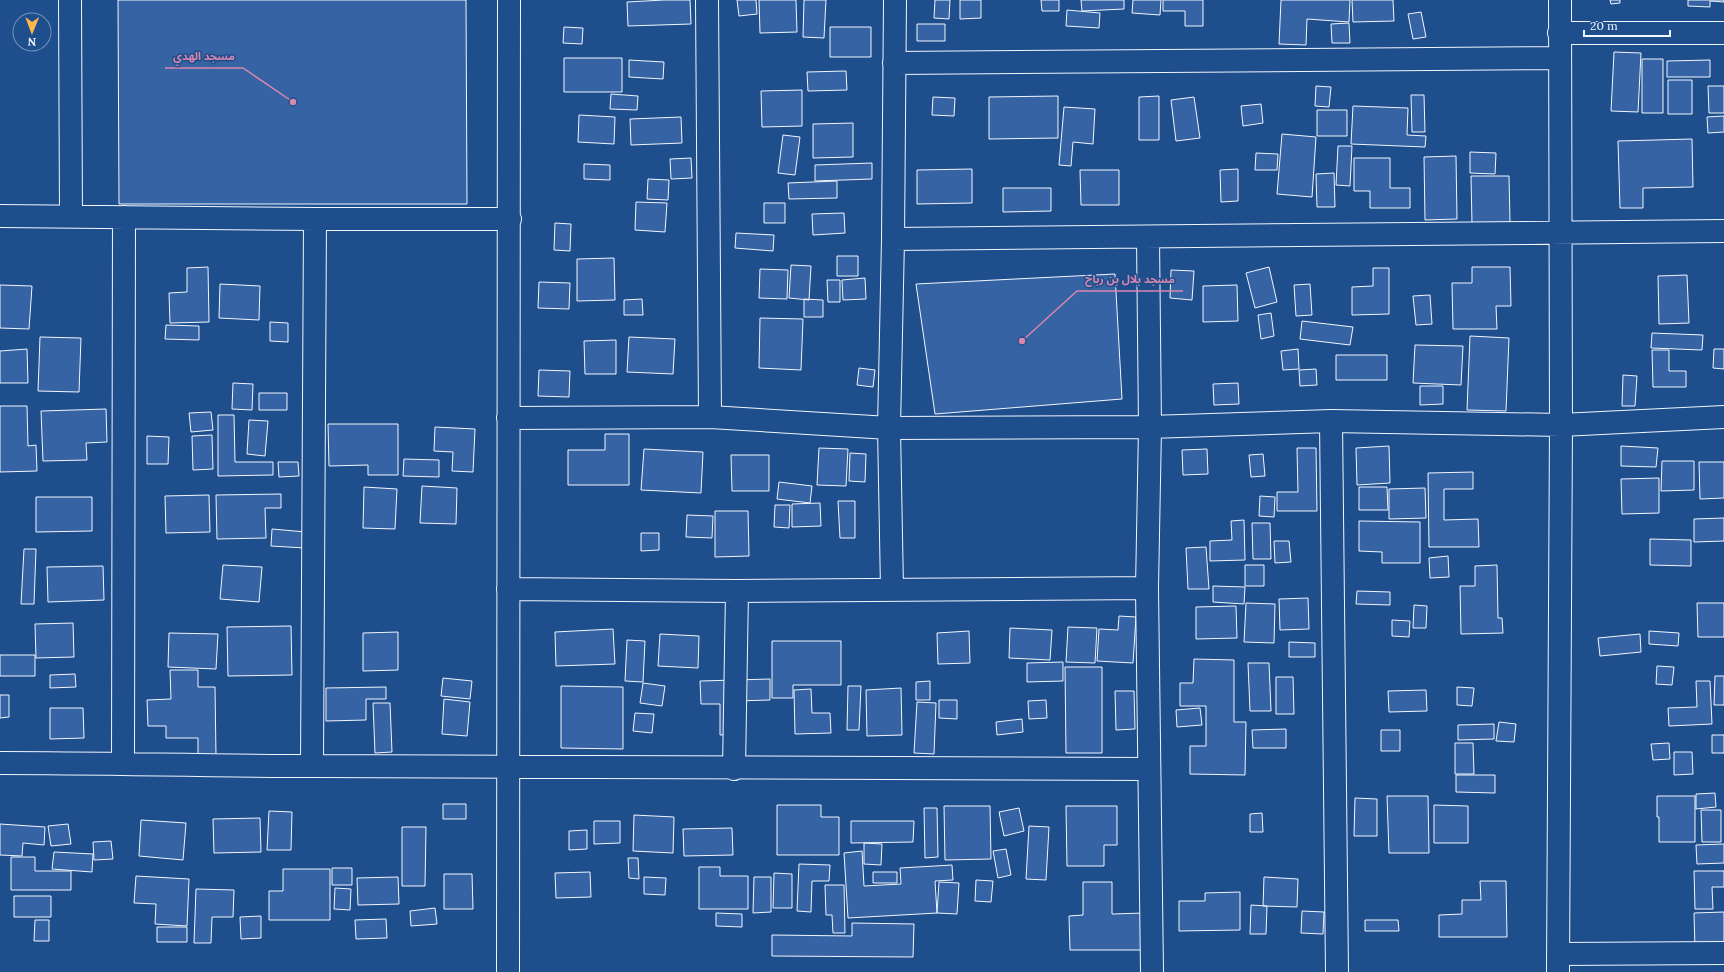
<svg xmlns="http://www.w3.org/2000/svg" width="1724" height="972" font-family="Lora,'Noto Sans Arabic',serif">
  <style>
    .building { fill: #3563a3; stroke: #f2f6ff }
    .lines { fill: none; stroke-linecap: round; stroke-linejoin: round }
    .minor-casing { stroke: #f2f6ff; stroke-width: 24 }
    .minor { stroke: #1f4e8c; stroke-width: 22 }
    .leader { fill: none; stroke: #da87ad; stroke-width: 1.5 }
    .callout-dot { fill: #da87ad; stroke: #1f4e8c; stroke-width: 1.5 }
    .callout-label { font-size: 11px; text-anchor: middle; font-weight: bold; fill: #da87ad; stroke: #1f4e8c; stroke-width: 3; stroke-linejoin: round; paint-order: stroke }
  </style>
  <rect width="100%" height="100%" fill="#1f4e8c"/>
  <path class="building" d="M118 0H466L467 204H119Z
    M664 0H690L691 24 628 26 627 2Z
    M737 0H756L757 14 739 16Z
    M759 0H796L797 32 760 33Z
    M804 0H826L824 38 803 37Z
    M935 0H950L949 19 934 18Z
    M960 0H981V18L960 19Z
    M1041 0H1059V11H1042Z
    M1081 0H1124V9L1082 11Z
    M1133 0H1161L1160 15 1132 13Z
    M1163 0H1203V26H1185V11H1163Z
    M1281 0H1350L1349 22 1307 19 1306 45 1279 44Z
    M1352 0H1393L1394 21 1353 22Z
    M1610 0H1620V3L1611 4Z
    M1688 0H1724V2L1710 1V7L1688 6Z
    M1067 10 1100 13 1099 28 1066 26Z
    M1421 12 1426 37 1413 39 1408 14Z
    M1349 23 1350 43H1332L1331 24Z
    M917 24H945V41H917Z
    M564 27 583 28 582 44 563 43Z
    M830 27H871V57H830Z
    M1614 52 1641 53 1638 112 1611 111Z
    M564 58H622V92H564Z
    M1642 59H1663V113H1642Z
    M629 60 664 62 663 79 629 77Z
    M1710 60V77H1667V61Z
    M846 71 847 90 808 91 807 72Z
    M1668 80H1692V114H1668Z
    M1316 86 1331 87 1329 107 1315 106Z
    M1708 86H1724V113H1709Z
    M802 90V126L762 127 761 91Z
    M611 94 638 96 637 110 610 109Z
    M1411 95H1424L1425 132H1412Z
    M1058 96V138L989 139V97Z
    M1159 96V140H1139V97Z
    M933 97 955 98 954 116 932 115Z
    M1194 97 1200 138 1176 141 1171 100Z
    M1261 104 1263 123 1243 126 1241 106Z
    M1353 106 1408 108 1407 135 1426 136 1425 147 1351 144Z
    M1064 107 1095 109 1093 144 1073 142 1071 166 1059 165Z
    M1317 110H1347V136H1317Z
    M579 115 615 117 614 144 578 142Z
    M1724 116V132L1708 133 1707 117Z
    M681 117 682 143 631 145 630 119Z
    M853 123V157L813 158V124Z
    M1282 134 1316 137 1312 197 1277 194Z
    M783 135 800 137 795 175 778 173Z
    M1692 139 1693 187 1643 188V208H1620L1618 141Z
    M1338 146H1352L1350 186 1336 185Z
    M1470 152 1496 153 1495 174 1470 173Z
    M1256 153 1278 154 1277 170H1255Z
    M1456 156 1457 219 1425 220 1424 157Z
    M691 158 692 178 671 179 670 159Z
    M1354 158H1390V188H1410V208H1370V191H1354Z
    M872 163V179L815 181V165Z
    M584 164 610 165V180L584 179Z
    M972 169V203L917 204V170Z
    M1238 169V201L1221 202 1220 170Z
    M1080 170H1119V205H1081Z
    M1334 173 1335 207H1317L1316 174Z
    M1471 176H1509L1510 223 1472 224Z
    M648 179 669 180 668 200 647 199Z
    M837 181V198L789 199 788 183Z
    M1003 188H1051V211L1003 212Z
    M636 202 667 203 665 232 635 230Z
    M764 203H785V223H764Z
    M844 213 845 233 813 235 812 214Z
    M555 223 571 224 570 251 554 250Z
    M736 233 774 235 773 251 735 248Z
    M837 256H858V276H837Z
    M614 258 615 300 577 301V259Z
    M791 265 811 266 809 300 789 298Z
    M208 267 209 322 170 323 169 293 187 292V268Z
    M1269 267 1277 302 1255 308 1246 273Z
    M1472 267H1510L1511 306H1496L1497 329H1453L1452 283H1472Z
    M1373 268H1389V314L1352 315V287L1373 286Z
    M760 269 788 270 787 299 759 298Z
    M1171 270 1194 271 1192 300 1170 298Z
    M1115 274 1122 399 935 414 916 284Z
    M1687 275 1689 323 1659 324 1658 276Z
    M865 278 866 299 843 300 842 280Z
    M827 280H840V302H828Z
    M539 282 570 283 569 309 538 308Z
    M220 284 260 286 259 320 219 318Z
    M1310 284 1312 315 1296 316 1294 285Z
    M0 285 32 286 29 329 0 328Z
    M1237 285 1238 321 1203 322V286Z
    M1430 295 1432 324 1416 325 1413 296Z
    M642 299 643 315H624V300Z
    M804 299 823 300V317H804Z
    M1271 313 1274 336 1261 339 1258 315Z
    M760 318 803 319 801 370 759 368Z
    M1302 321 1353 327 1350 345 1300 339Z
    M270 322 288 323V342L270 341Z
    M166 325 199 326V340L165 339Z
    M1652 333 1703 335 1702 350 1651 348Z
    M1470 336 1509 338 1506 411 1467 410Z
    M40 337 81 338 79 392 38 391Z
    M629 337 675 339 673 374 627 372Z
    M616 340V374H585L584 341Z
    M1415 345 1463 346 1461 385 1413 383Z
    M27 349 28 383H0V351Z
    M1298 349 1299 369 1283 370 1281 351Z
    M1714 349H1724V369L1713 368Z
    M1652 350H1669V371H1686V387H1653Z
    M1336 355H1387V380H1336Z
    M859 368 875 370 873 387 857 385Z
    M1316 369 1317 385 1300 386 1299 370Z
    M539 370 570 371 569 397 538 396Z
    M1623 375 1637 376 1635 406H1622Z
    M233 383 253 384 252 410 232 409Z
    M1238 383 1239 404 1214 405 1213 384Z
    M1420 386H1443V404L1420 405Z
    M259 393H287V410H259Z
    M0 406H27L28 446 36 445 37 471 0 472Z
    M106 409 107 442 86 443 87 460 43 461 41 411Z
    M211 412 213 430 191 432 189 413Z
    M218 415H234L235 462H273V475L218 476Z
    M249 420 268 421 265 456 247 454Z
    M328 424H398V475H368V465L329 466Z
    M435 427 475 429 473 472 452 471 453 452 434 451Z
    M605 434H629V485H568V450H605Z
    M212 435 213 469 193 470 192 436Z
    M147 436 169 437 168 464H147Z
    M1389 446 1390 483 1357 485 1356 448Z
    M1621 446 1658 448 1656 467 1621 466Z
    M819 448 848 449 846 486 817 485Z
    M1297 448H1316L1317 511H1277V492H1298Z
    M644 449 703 452 701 493 641 490Z
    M1207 449 1208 474 1183 475 1182 450Z
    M850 453 866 454 865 482 849 481Z
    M1263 454 1265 476 1251 477 1249 455Z
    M731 455H769V491H732Z
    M404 459 439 460V477L403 476Z
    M1662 461H1694V490L1661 491Z
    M278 462H298L299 476 279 477Z
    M1699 462H1724V498L1700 499Z
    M1473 472V489H1444V520L1478 519 1479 547H1429L1428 473Z
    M1659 478V513L1622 514 1621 479Z
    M779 482 812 486 810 503 777 499Z
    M422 486 457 488 456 524 420 523Z
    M364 487 397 489 395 529 363 528Z
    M1359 487H1387L1388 510H1359Z
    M1425 488 1426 518 1389 519V489Z
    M281 494V508H265L266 538 217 539 216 495Z
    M209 495 210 532 166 533 165 496Z
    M1260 496 1275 497 1274 517 1259 516Z
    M36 497H92V531L36 532Z
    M838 501H855V538H840Z
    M820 503 821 526 792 527V504Z
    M775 505H790L789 528 774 527Z
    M715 511H748L749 556 715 557Z
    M687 515 713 516 712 538 686 537Z
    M1724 518V541L1694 542V519Z
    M1244 520 1245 560 1210 561V541L1232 540 1231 521Z
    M1359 521 1420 522V563H1382V552L1359 551Z
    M1252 523H1270L1271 559H1253Z
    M272 529 306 532 305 548 271 546Z
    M641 533H659V550L641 551Z
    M1650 539 1691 540V566L1650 565Z
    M1274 541H1289L1291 562 1275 563Z
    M1206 547 1209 589H1188L1186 548Z
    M24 549H36L34 604H21Z
    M1448 556 1449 577 1430 578 1429 558Z
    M223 565 262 567 259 602 220 599Z
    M1245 565H1264V586H1245Z
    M1497 565 1498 618H1502L1503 633 1461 634 1460 586H1475V566Z
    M103 566 104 600 48 602 47 567Z
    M1213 586 1245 587 1244 604 1213 602Z
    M1357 591 1390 592V605L1356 604Z
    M1308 598 1309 629 1280 630 1279 599Z
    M1246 603 1275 604 1274 643 1244 642Z
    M1697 603H1724V637H1698Z
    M1414 605 1427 606 1426 628H1413Z
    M1236 606 1237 638 1196 639V607Z
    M1119 616 1136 617 1133 663 1097 661 1099 629 1118 630Z
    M1392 620 1410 621 1409 637 1392 636Z
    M73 623 74 657 36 658 35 624Z
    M291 626 292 675 228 676 227 627Z
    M1068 627 1097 628 1095 663 1066 662Z
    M1010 628 1052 630 1050 660 1009 658Z
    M613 629 615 664 556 666 555 632Z
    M969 631 970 663 938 664 937 633Z
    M1649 631 1679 633 1678 646 1649 644Z
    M398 632V670L363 671V633Z
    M169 633 218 634 216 669 168 667Z
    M660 634 699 636 698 668 658 666Z
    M1640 634 1641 652 1600 656 1598 638Z
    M627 640 645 641 643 682 625 681Z
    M772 641H841V685H793V698H772Z
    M1289 642 1315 643V657H1289Z
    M0 655H35V676H0Z
    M1194 659 1234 660V722H1246L1245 775 1190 774V746H1206V706H1180V683H1193Z
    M1063 662V681L1027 682V663Z
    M1248 663H1269L1271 711H1250Z
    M1657 666 1674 667 1672 685 1656 684Z
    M1065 667H1102V753H1066Z
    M170 670H198V687H215L216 757 198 758V738H166V726H148L147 700 171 699Z
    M75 674 76 687 50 688V675Z
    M1715 676H1724V705H1714Z
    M1276 677H1293L1294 714H1276Z
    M443 678 472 681 470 699 441 696Z
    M770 679V700L735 701V734L720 735V704H701L700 681Z
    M930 681V700H916V682Z
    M1696 681H1710L1712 724 1669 726 1668 708 1697 707Z
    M643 683 665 686 662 706 640 703Z
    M561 686 623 687V749L561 748Z
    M848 686H861L859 730H847Z
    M386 687V699H366V720L326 721V688Z
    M1457 687 1474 688 1472 706 1457 705Z
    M901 688 902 735 867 736 866 690Z
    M811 689 812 713H830L831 733 795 734 794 690Z
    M1426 690 1427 711 1389 712 1388 691Z
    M1115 691H1134L1135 729 1116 730Z
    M0 695H9V717L0 718Z
    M444 699 470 702 467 736 442 734Z
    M939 700H957V719L939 718Z
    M1046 700 1047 718 1029 719 1028 701Z
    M917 702 936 703 934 754 914 753Z
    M373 703H390L392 752 375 753Z
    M50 708H83L84 738 50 739Z
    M1200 708 1202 725 1177 727 1176 710Z
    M635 713 654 714 652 733 633 731Z
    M1022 719 1023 732 997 735 996 722Z
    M1499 722 1516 724 1514 742 1496 741Z
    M1494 724V739L1458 740V725Z
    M1286 729V748H1253L1252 730Z
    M1381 730H1400V751H1381Z
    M1712 735H1724V753H1712Z
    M1455 743H1473L1474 774H1455Z
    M1669 743 1670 759 1653 760 1651 744Z
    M1674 752H1692L1693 774 1674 775Z
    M1456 775H1495V793L1456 792Z
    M1715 793 1716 807 1696 809V794Z
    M1387 796H1428L1429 853H1389Z
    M1657 796H1695V842H1659V817H1657Z
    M1355 798 1377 799V836H1354Z
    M443 804H466V819H443Z
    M777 805H821V817H839V855H777Z
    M1434 805 1468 806V843H1434Z
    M944 806H990L991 859 945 860Z
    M1066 806H1117V845H1104V866H1067Z
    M924 808H937L938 857 925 858Z
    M1019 808 1024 831 1004 836 999 812Z
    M1701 810H1721V842H1702Z
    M269 811 292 812 291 850H267Z
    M1262 813 1263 832H1250V814Z
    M634 815 674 817 673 853 633 851Z
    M260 818 261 852 214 853 213 819Z
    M141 820 186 823 183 860 139 856Z
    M594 821H620V843L594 844Z
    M851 821H914L913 842 851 843Z
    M0 824 45 827 44 845 23 843 22 856 0 855Z
    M68 824 71 844 51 846 48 826Z
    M1029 826 1049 827 1046 880 1026 879Z
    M402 827H426L425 886H402Z
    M732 828 733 855 684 856 683 829Z
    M587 830V849L569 850V831Z
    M111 841 113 859 94 860 93 842Z
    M864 843 882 844 881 865 864 864Z
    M1724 844V863L1697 864 1696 845Z
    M1006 849 1011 875 998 878 993 851Z
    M862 851 864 886 901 884 900 868 952 865 953 880 935 881 937 913 848 918 844 853Z
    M54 852 93 854 92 872 52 869Z
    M11 857H35V871H71V890H11Z
    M628 858H638L639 879 629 878Z
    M799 864 830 865 829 881H812L811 912 797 911Z
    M699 867H720V876H748V909H699Z
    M332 868H352V885H332Z
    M283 869H330V920H269V891H283Z
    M1694 871H1724V887H1712L1713 909H1695Z
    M590 872 591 897 556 898 555 873Z
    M873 872H897V883H873Z
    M774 873 792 874V908H773Z
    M444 874H472L473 909H444Z
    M136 876 189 879 187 926 155 924 156 904 134 903Z
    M398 877 399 904 358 905 357 878Z
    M644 877 666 878 665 895 644 894Z
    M754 877H771V912L753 913Z
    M1264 877 1298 879 1297 907 1263 906Z
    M976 880 993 881 991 902 975 901Z
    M1480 881H1506L1507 937H1439V915L1462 914V900H1481Z
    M939 882 959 883 957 914 937 913Z
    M1083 882H1112V914L1144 913V950H1070L1069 916 1083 915Z
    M825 885H844L845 933H833L832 915H826Z
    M335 888 351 889 350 910 334 909Z
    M196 889 234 890 233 917H212L211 943H194Z
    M1240 892V930L1179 931V901H1205V893Z
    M14 896H51V917H14Z
    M1251 905 1267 906 1266 934H1250Z
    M435 908 437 924 411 926 410 911Z
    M1302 911 1324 912 1323 934 1301 933Z
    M1724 912V949L1695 950 1694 913Z
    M716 913 742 914V927L716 926Z
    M261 916V938L241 939 240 917Z
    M386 919 387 938 356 939 355 920Z
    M35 920H49V941H34Z
    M1365 920H1398L1399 931H1365Z
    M852 923 914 924 913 957 772 956V935L852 936Z
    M157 927H187V942H157Z"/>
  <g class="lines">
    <g class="minor-casing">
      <path id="minor" d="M70 0 71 216
        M707 0 710 417
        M1559 33H1724
        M894 63 1559 58
        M0 216 315 219H510
        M1148 238 1150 427 1147 588 1152 972
        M893 239 1724 231
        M508 418 710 417 889 428 1150 427 1331 421 1561 425 1724 417
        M1331 421 1337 972
        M508 589 737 591 1147 588
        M892 589 889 428 893 239 895 0
        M123 762 124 217
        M0 763C106 763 212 766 317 766 595 768 872 769 1149 769
        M312 766 315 219
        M734 769 737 591
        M1558 954 1724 953
        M508 972 509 0
        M1558 972 1561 425 1560 0"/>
    </g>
    <use href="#minor" class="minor"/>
  </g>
  <path class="leader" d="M293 102L243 68H165M1022 341L1077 291H1183"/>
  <g class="callout-dot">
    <circle cx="293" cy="102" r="4"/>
    <circle cx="1022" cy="341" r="4"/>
  </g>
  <g class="callout-label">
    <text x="204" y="60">مسجد الهدي</text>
    <text x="1130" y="283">مسجد بلال بن رباح</text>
  </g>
  <g transform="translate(32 32) rotate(181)"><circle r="19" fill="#1f4e8c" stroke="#7391ba"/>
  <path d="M0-3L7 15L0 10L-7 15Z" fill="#ffb74d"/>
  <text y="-6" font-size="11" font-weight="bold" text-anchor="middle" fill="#f2f6ff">N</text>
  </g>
  <path d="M1584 30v6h86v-6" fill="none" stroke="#f2f6ff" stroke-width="2"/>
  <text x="1590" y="30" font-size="12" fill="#f2f6ff" stroke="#1f4e8c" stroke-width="3" paint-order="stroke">20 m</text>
</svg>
